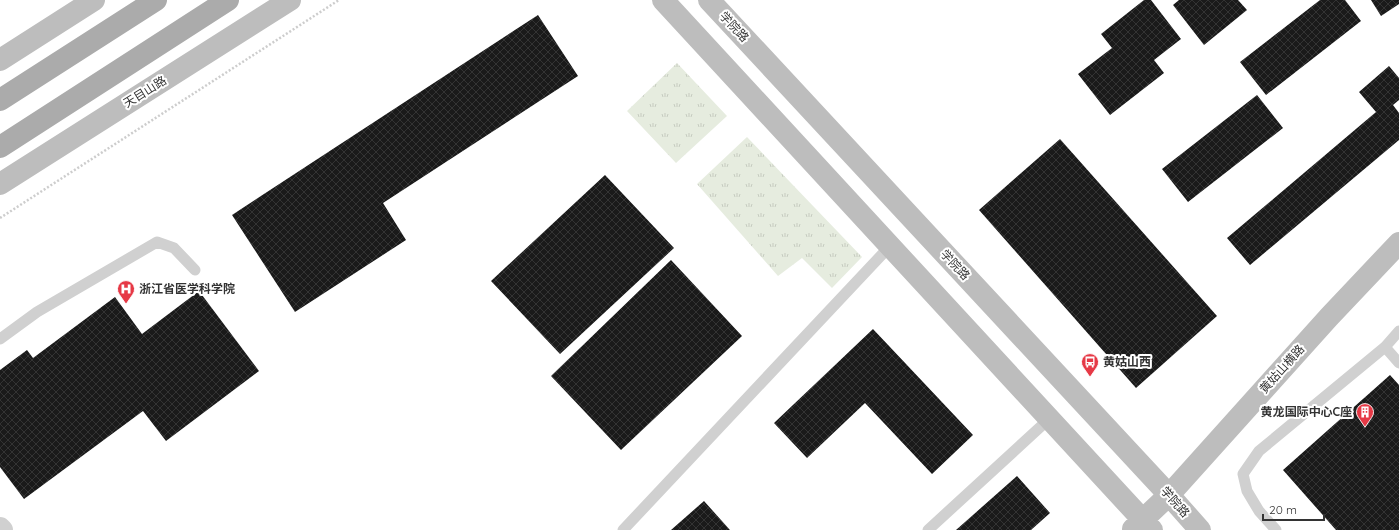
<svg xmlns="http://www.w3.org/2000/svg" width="1399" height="530" font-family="Quicksand,'Noto Sans SC',sans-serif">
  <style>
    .grass { fill: url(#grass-tufts) }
    .building { fill: url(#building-cross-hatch) }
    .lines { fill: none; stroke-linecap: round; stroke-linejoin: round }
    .path { stroke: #cdcdcd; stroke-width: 2.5; stroke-dasharray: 2 2; stroke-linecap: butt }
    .lane { stroke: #d0d0d0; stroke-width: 11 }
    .street { stroke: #d0d0d0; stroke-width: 22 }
    .secondary { stroke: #bdbdbd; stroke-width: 22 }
    .primary { stroke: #ababab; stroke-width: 22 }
    .labels { text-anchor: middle; stroke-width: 4; stroke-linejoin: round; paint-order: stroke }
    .street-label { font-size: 12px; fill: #333; stroke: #fff }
    .poi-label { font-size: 12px; font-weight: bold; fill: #333; stroke: #fff; text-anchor: start }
  </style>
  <defs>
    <pattern id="grass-tufts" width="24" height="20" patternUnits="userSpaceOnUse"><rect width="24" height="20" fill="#e6ecdf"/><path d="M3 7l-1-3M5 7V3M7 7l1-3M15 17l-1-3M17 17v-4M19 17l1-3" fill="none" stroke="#c6cbc0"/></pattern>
    <pattern id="building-cross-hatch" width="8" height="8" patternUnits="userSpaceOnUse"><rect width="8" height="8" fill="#1a1a1a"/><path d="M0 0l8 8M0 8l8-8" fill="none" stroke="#333"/></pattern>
  </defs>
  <rect width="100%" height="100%" fill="#fff"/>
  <path class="grass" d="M677 63 727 116 676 163 627 111Z
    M747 137 862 257 832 288 802 258 778 276 697 184Z"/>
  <path class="building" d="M1144 0H1151L1181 39 1154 60 1164 73 1110 115 1078 74 1112 48 1101 34Z
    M1179 0H1238L1247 10 1204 45 1173 5Z
    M1320 0H1345L1361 21 1266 95 1240 62Z
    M1371 0H1399V4L1381 16Z
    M538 15 578 76 383 203 406 240 295 312 232 215Z
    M1389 66 1399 78V100L1393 105 1399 113V140L1250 265 1227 238 1376 112 1359 92Z
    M1257 95 1283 128 1188 202 1162 169Z
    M1060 139 1217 316 1136 388 979 210Z
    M605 175 674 248 560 354 491 281Z
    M671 260 742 336 621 450 551 376Z
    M199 291 259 371 166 441 143 411 24 499 0 467V370L27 350 33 358 115 297 142 334Z
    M873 329 973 435 932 474 865 403 807 458 774 423Z
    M1390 375 1399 385V530H1336L1283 470Z
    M1017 476 1050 513 1031 530H956Z
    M704 501 730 530H671Z"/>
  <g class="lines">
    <path class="path" d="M0 218 339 0"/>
    <path class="lane" d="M0 339 37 312 157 242 174 248 195 270
      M1385 347 1399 363
      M623 530 890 246
      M928 530 1049 419
      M1276 530 1259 511 1247 491 1243 474 1259 451 1385 347 1399 331"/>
    <path class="street" d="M0 528 2 530"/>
    <path class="secondary" d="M663 0 1152 530
      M709 0 1169 495 1200 530
      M0 60 94 0
      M0 184 290 0
      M1133 529 1169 495 1329 317 1399 243"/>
    <path class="primary" d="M0 100 156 0
      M0 147 228 0"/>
  </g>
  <defs>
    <g id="hospital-pin" transform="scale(0.9)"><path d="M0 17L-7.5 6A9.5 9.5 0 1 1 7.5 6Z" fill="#e63946" stroke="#fff"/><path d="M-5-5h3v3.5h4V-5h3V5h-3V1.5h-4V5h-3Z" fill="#fff"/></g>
    <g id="bus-pin" transform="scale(0.9)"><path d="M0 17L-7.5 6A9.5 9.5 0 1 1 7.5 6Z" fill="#e63946" stroke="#fff"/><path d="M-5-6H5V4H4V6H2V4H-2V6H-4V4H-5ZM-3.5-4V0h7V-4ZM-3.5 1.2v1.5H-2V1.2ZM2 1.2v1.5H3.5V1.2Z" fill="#fff"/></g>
    <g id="building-pin" transform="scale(0.9)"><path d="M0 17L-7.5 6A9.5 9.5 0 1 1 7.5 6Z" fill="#e63946" stroke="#fff"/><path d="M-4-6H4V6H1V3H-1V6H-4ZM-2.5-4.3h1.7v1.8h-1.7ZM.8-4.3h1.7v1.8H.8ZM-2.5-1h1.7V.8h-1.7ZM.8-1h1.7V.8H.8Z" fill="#fff"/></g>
  </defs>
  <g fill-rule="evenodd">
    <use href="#hospital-pin" x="126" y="289"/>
    <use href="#bus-pin" x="1090" y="362"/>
    <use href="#building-pin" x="1365" y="412"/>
  </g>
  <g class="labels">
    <g class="street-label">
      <text transform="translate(734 27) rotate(47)" y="4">学院路</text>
      <text transform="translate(145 92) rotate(-32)" y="4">天目山路</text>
      <text transform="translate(955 265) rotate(47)" y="4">学院路</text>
      <text transform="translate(1282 369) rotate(-48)" y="4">黄姑山横路</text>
      <text transform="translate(1175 502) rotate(48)" y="4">学院路</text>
    </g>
    <g class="poi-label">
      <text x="139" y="293">浙江省医学科学院</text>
      <text x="1103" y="366">黄姑山西</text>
      <text x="1352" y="416" text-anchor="end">黄龙国际中心C座</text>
    </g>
  </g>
  <path d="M1263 514v6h61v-6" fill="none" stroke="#333333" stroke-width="2"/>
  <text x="1269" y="514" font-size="12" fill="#333333" stroke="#ffffff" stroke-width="3" paint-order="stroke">20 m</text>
</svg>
